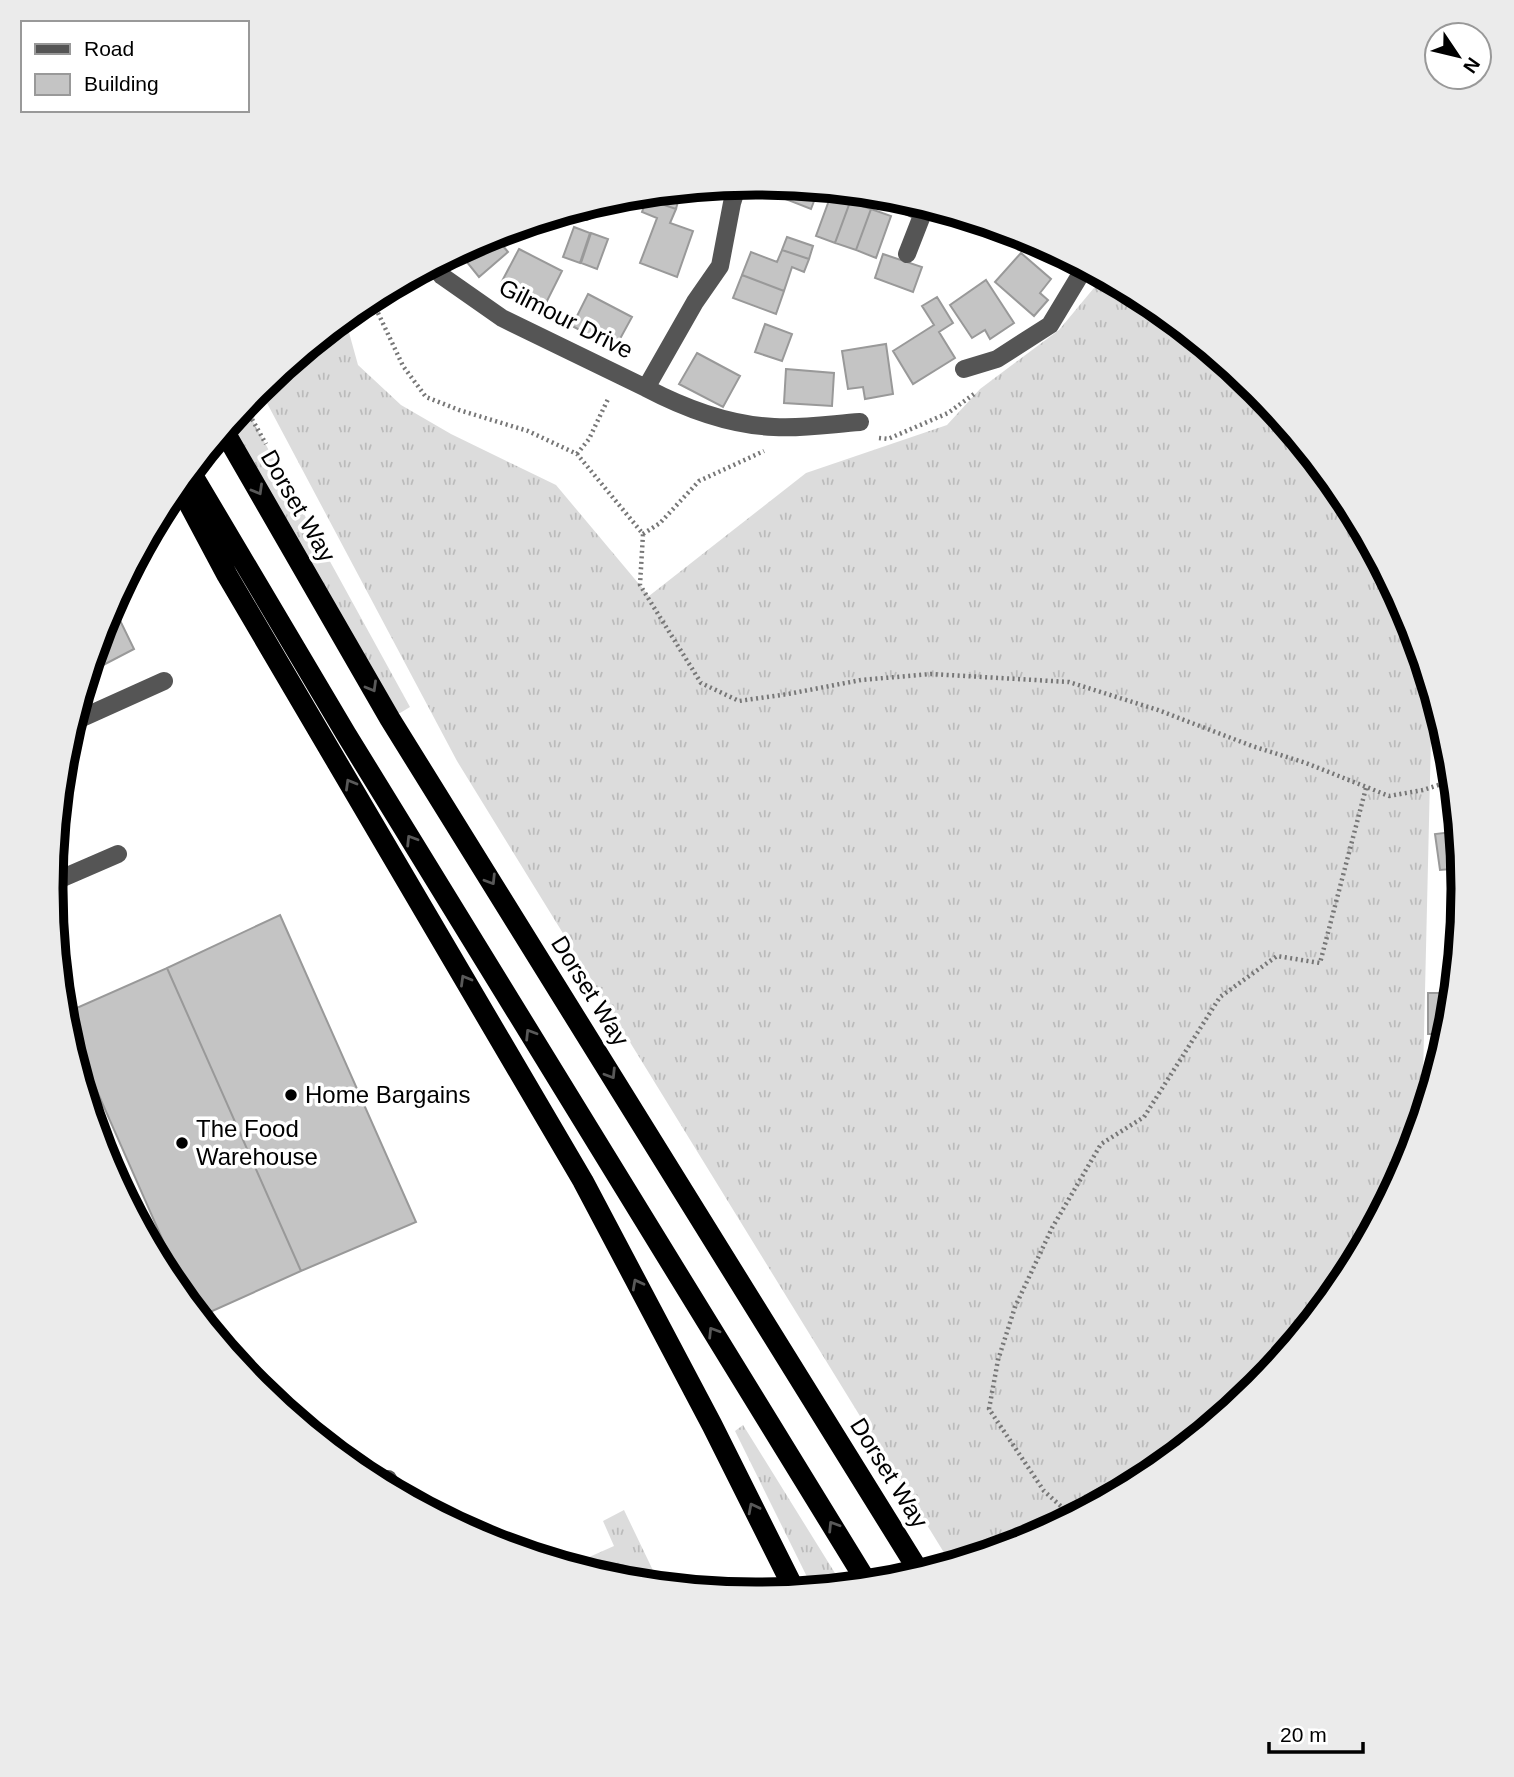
<svg xmlns="http://www.w3.org/2000/svg" width="1514" height="1777" font-family="Arial,sans-serif">
  <style>
    .grass { fill: url(#grass-tufts) }
    .building { fill: #c4c4c4; stroke: #999; stroke-width: 2 }
    .lines { fill: none; stroke-linecap: round; stroke-linejoin: round }
    .path { stroke: #777; stroke-width: 4.5; stroke-dasharray: 2 3.5; stroke-linecap: butt }
    .minor { stroke: #555; stroke-width: 18 }
    .highway { stroke: #000; stroke-width: 21 }
    .oneway { stroke: #595959 }
    .poi-dot { fill: #000; stroke: #fff; stroke-width: 2.5 }
    .labels { text-anchor: middle; stroke-width: 7; stroke-linejoin: round; paint-order: stroke }
    .street-label { font-size: 24px; fill: #000; stroke: #fff }
    .poi-label { font-size: 24px; fill: #000; stroke: #fff; text-anchor: start }
    .rim { fill: none; stroke: #000; stroke-width: 9 }
  </style>
  <defs>
    <pattern id="grass-tufts" width="24" height="20" patternUnits="userSpaceOnUse" patternTransform="scale(1.75)"><rect width="24" height="20" fill="#dcdcdc"/><path d="M3 7l-1-3M5 7V3M7 7l1-3M15 17l-1-3M17 17v-4M19 17l1-3" fill="none" stroke="#bbb"/></pattern>
  </defs>
  <rect width="100%" height="100%" fill="#fff"/>
  <path class="grass" d="M1103 277 1150 302 1257 389 1344 496 1410 619 1432 694 1422 1119 1409 1159 1344 1281 1256 1388 1149 1476 1027 1541 951 1564 457 761 259 388 345 318 358 365 401 405 451 434 556 485 649 596 806 473 947 425 980 389 1059 330Z
    M244 405 410 707 390 719 224 431Z
    M743 1425 843 1586 813 1589 735 1431Z
    M624 1510 660 1585 618 1570H599L591 1573 569 1566 614 1546 603 1521Z"/>
  <path class="building" d="M768 183 793 186 788 200 765 192Z
    M793 186 819 188 811 209 788 200Z
    M671 191 680 194 676 209 647 199 649 193Z
    M831 195 850 202 835 243 816 236Z
    M647 199 676 209 670 223 693 231 677 277 640 263 657 218 642 212Z
    M850 202 871 209 856 250 835 243Z
    M871 209 891 216 876 258 856 250Z
    M976 220 1002 228 1000 232 975 223Z
    M574 227 590 233 580 263 563 257Z
    M591 233 608 239 597 269 581 263Z
    M493 234 508 252 479 277 458 251Z
    M787 237 813 246 809 259 782 250Z
    M1036 241 1069 258 1064 265 1033 245Z
    M519 249 562 271 545 305 501 283Z
    M782 250 809 259 804 272 792 267 784 291 742 275 751 252 777 262Z
    M1021 253 1051 279 1040 293 1048 300 1034 316 995 282Z
    M883 254 922 267 913 292 875 278Z
    M742 275 784 291 776 314 733 298Z
    M986 280 1014 323 990 339 985 330 972 338 950 305Z
    M588 294 632 317 615 348 572 326Z
    M937 297 953 323 939 332 955 358 913 384 893 351 934 325 922 306Z
    M765 324 792 334 782 361 755 352Z
    M886 344 893 394 865 399 863 387 848 389 842 351Z
    M697 353 740 376 723 407 679 384Z
    M786 369 834 373 832 406 784 403Z
    M112 604 134 649 88 673 105 618Z
    M1452 832V836L1458 835 1463 884 1453 885 1451 869 1440 870 1435 834Z
    M280 915 416 1222 301 1271 167 968Z
    M167 968 301 1271 199 1317 194 1311 63 1014Z
    M1428 993H1453L1447 1034H1428Z"/>
  <g class="lines">
    <path class="path" d="M371 298 403 366 426 397 459 410 528 431 577 454 643 534 640 585 701 683 739 701 788 694 861 680 931 674 1069 682 1158 710 1252 746 1306 763 1389 796 1423 790 1451 781 1452 777
      M244 405 266 444
      M879 438 888 439 948 413 974 394
      M577 454 589 439 609 397
      M643 534 660 523 699 481 764 451
      M1073 1517 1044 1491 989 1409 998 1360 1015 1307 1052 1228 1101 1144 1144 1117 1220 997 1277 956 1320 963 1366 788"/>
    <path class="minor" d="M738 184 732 203 720 266 695 302 646 388C686 409 728 425 774 427 802 429 832 424 860 422
      M878 194 923 213 907 254
      M577 209 585 212 612 198
      M433 265 442 276 502 318 646 388
      M964 369 997 359 1050 325 1085 267
      M73 722 164 681
      M51 883 118 854
      M379 1483 388 1479"/>
    <path class="highway" d="M224 431 390 719 920 1573
      M190 471 346 734 868 1584
      M179 485 227 575 583 1181 712 1425 795 1591"/>
  </g>
  <defs><path id="oneway-chevron" d="M-2-3.5L2.5 0L-2 3.5" fill="none" stroke-width="1.6" stroke-linecap="round" stroke-linejoin="round" transform="scale(1.75)"/></defs>
  <g class="oneway">
    <use href="#oneway-chevron" transform="translate(258 490) rotate(60)"/>
    <use href="#oneway-chevron" transform="translate(372 687) rotate(60)"/>
    <use href="#oneway-chevron" transform="translate(350 784) rotate(-120)"/>
    <use href="#oneway-chevron" transform="translate(411 840) rotate(-122)"/>
    <use href="#oneway-chevron" transform="translate(491 880) rotate(58)"/>
    <use href="#oneway-chevron" transform="translate(465 980) rotate(-120)"/>
    <use href="#oneway-chevron" transform="translate(530 1034) rotate(-122)"/>
    <use href="#oneway-chevron" transform="translate(611 1074) rotate(58)"/>
    <use href="#oneway-chevron" transform="translate(637 1284) rotate(-118)"/>
    <use href="#oneway-chevron" transform="translate(713 1332) rotate(-122)"/>
    <use href="#oneway-chevron" transform="translate(753 1508) rotate(-117)"/>
    <use href="#oneway-chevron" transform="translate(833 1526) rotate(-122)"/>
  </g>
  <g class="poi-dot">
    <circle cx="291" cy="1095" r="7"/>
    <circle cx="182" cy="1143" r="7"/>
  </g>
  <g class="labels">
    <g class="street-label">
      <text transform="translate(566 319) rotate(27)" y="8">Gilmour Drive</text>
      <text transform="translate(298 506) rotate(60)" y="8">Dorset Way</text>
      <text transform="translate(590 991) rotate(58)" y="8">Dorset Way</text>
      <text transform="translate(889 1473) rotate(58)" y="8">Dorset Way</text>
    </g>
    <g class="poi-label">
      <text x="305" y="1103">Home Bargains</text>
      <text x="196" y="1137">The Food<tspan x="196" dy="28">Warehouse</tspan></text>
    </g>
  </g>
  <path d="M0 0H1514V1777H0ZM756 195H758A693 693 0 0 1 1451 888V889A693 693 0 0 1 758 1582H756A693 693 0 0 1 63 889V888A693 693 0 0 1 756 195Z" fill="#ebebeb" fill-rule="evenodd"/>
  <path class="rim" d="M756 195H758A693 693 0 0 1 1451 888V889A693 693 0 0 1 758 1582H756A693 693 0 0 1 63 889V888A693 693 0 0 1 756 195Z"/>
  <rect x="21" y="21" width="228" height="91" fill="#ffffff" stroke="#999999" stroke-width="2"/>
  <rect x="35" y="44" width="35" height="10" fill="#555555" stroke="#999999" stroke-width="2"/>
  <text x="84" y="56" font-size="21" fill="#000000">Road</text>
  <rect x="35" y="74" width="35" height="21" fill="#c4c4c4" stroke="#999999" stroke-width="2"/>
  <text x="84" y="91" font-size="21" fill="#000000">Building</text>
  <g transform="translate(1458 56) rotate(125)"><circle r="33" fill="#ffffff" stroke="#999999" stroke-width="2"/>
  <path d="M0-5L12 26L0 18L-12 26Z" fill="#000000"/>
  <text y="-10" font-size="19" font-weight="bold" text-anchor="middle" fill="#000000">N</text>
  </g>
  <path d="M1269 1742v10h94v-10" fill="none" stroke="#000000" stroke-width="3.5"/>
  <text x="1280" y="1742" font-size="21" fill="#000000" stroke="#ffffff" stroke-width="5" paint-order="stroke">20 m</text>
</svg>
